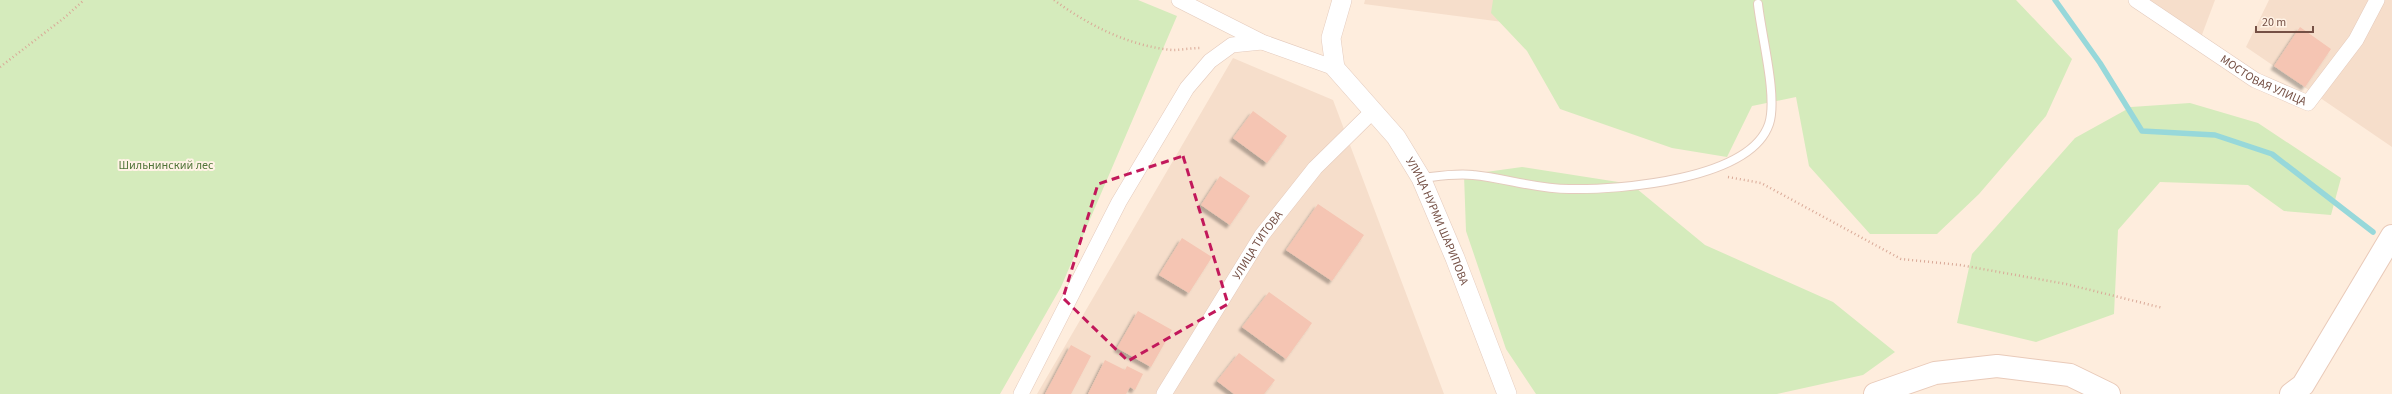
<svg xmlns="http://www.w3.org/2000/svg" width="2392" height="394" font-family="'Source Sans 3',sans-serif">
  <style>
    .residential { fill: #f6decb }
    .green { fill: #d5ebbc }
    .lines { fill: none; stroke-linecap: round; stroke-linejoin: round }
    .stream { stroke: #97d8da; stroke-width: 5.5 }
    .building { fill: #f5c5b3; filter: url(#shadow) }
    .service-casing { stroke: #e4cabc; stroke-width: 10 }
    .minor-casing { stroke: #e4cabc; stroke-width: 16 }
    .tertiary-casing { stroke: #e4cabc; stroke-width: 20 }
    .secondary-casing { stroke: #e9cab9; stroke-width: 24 }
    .path { stroke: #d9a997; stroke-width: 2.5; stroke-dasharray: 1 3; stroke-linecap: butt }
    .service { stroke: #fff; stroke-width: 8 }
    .minor { stroke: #fff; stroke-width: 15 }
    .tertiary { stroke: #fff; stroke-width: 19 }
    .secondary { stroke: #fff; stroke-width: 22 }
    .marked { fill: none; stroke: #c2185b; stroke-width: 3; stroke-dasharray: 8 5; stroke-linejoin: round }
    .labels { text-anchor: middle; stroke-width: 4; stroke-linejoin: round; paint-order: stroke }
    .street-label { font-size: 12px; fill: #755045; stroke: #fff2e5 }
    .park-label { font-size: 12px; fill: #52753a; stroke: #fff2e5 }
  </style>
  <defs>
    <filter id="shadow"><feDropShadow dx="-3.5" dy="3.5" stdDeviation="1" flood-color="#0004"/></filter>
  </defs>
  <rect width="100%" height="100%" fill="#feeddd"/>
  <path class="residential" d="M1365 0H1572L1549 28 1364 4Z
    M2141 0H2215L2200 40Z
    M2269 0H2392V147L2246 47Z
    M1233 58 1333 100 1444 394H1037Z"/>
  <path class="green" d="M0 0H1138L1177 16 1061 287 1000 394H0Z
    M1493 0H2016L2072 59 2046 116 1979 194 1937 234H1870L1809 166 1796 97 1752 106 1727 157 1672 148 1560 109 1527 51 1491 13Z
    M2190 103 2258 123 2341 178 2331 215 2284 211 2248 185 2160 182 2118 230 2114 314 2036 342 1957 323 1972 254 2075 138 2131 107Z
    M1522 167 1631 184 1705 245 1833 302 1895 352 1863 375 1777 394H1536L1506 349 1466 231 1464 175Z"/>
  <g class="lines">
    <path class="stream" d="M2055 0 2100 63 2142 131 2215 135 2272 154 2373 232"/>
  </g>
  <path class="building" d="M2300 27 2331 49 2305 87 2274 66Z
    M1253 111 1287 136 1267 163 1233 138Z
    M1220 176 1250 196 1230 225 1201 205Z
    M1318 204 1364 235 1332 281 1286 250Z
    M1182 238 1212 257 1189 293 1159 275Z
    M1269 292 1312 323 1286 359 1242 327Z
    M1138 311 1172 330 1151 367 1117 348Z
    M1071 345 1091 356 1071 394H1045Z
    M1239 353 1275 380 1264 394H1234L1217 381Z
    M1105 360 1125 370 1127 366 1143 374 1135 390 1130 387 1126 394H1088Z"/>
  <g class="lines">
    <g class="service-casing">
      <path id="service" d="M1422 178C1439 176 1456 173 1473 175 1505 178 1536 189 1569 189 1620 190 1750 180 1769 124 1778 97 1761 34 1758 4"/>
    </g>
    <g class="minor-casing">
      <g id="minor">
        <path d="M1179 0 1262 42 1335 68"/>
        <path id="s1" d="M2136 0 2255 80 2308 103 2356 40 2377 0"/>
        <path d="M1021 394 1119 202 1187 88 1210 61 1232 45 1262 42"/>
        <path id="s2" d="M1164 394 1262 235 1315 168 1372 112"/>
      </g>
    </g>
    <g class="tertiary-casing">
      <g id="tertiary">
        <path id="s3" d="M1342 0 1331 38 1335 68 1396 137 1421 178 1455 258 1507 394"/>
      </g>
    </g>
    <g class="secondary-casing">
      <path id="secondary" d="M1875 394 1935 373 1997 366 2070 375 2109 394
        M2291 394 2303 385 2392 236"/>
    </g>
    <path class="path" d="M1054 0C1088 25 1129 46 1172 50 1181 50 1191 48 1200 48
      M0 67 64 18 84 0
      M1728 177 1761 183 1901 259 1960 265 2066 284 2163 308"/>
    <use href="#service" class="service"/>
    <use href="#minor" class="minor"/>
    <use href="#tertiary" class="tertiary"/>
    <use href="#secondary" class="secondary"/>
  </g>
  <path class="marked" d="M1183 156 1228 304 1128 361 1063 298 1098 184Z"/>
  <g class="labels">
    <g class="street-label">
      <text dy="4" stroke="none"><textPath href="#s1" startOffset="151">МОСТОВАЯ УЛИЦА</textPath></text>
      <text dy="4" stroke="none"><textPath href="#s3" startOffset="256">УЛИЦА НУРМИ ШАРИПОВА</textPath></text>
      <text dy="4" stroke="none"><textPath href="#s2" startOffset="176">УЛИЦА ТИТОВА</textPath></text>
    </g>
    <g class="park-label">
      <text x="166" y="169">Шильнинский лес</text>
    </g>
  </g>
  <path d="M2256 26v6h57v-6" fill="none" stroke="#755045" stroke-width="2"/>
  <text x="2262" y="26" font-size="12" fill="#755045" stroke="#fff2e5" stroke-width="3" paint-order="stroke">20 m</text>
</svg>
